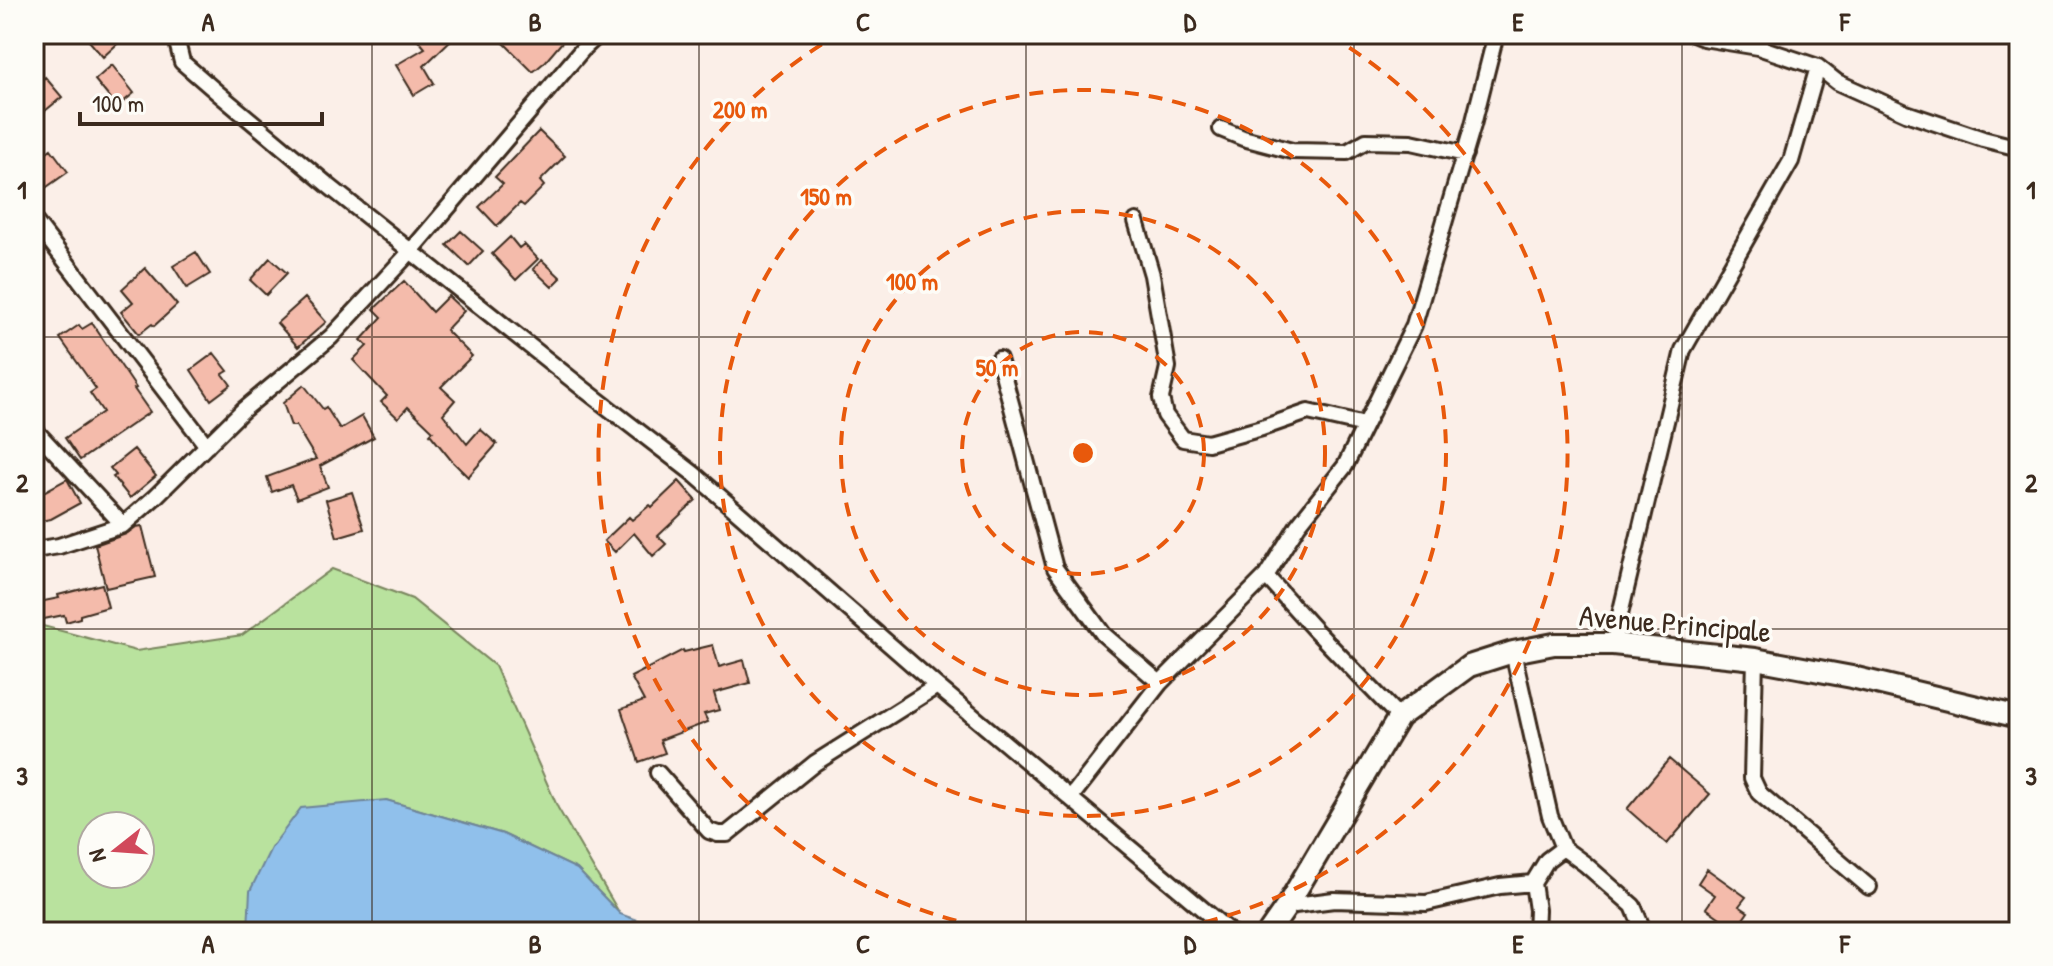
<svg xmlns="http://www.w3.org/2000/svg" width="2053" height="966" font-family="'Patrick Hand',sans-serif">
  <style>
    .green { fill: #b9e29e; stroke: #7a865e; stroke-width: 2; fill-rule: evenodd }
    .water { fill: #90c0eb; stroke: #6e8499; stroke-width: 2 }
    .building { fill: #f4bbab; stroke: #3b2a1e; stroke-width: 2 }
    .lines { fill: none; stroke-linecap: round; stroke-linejoin: round }
    .street-casing { stroke: #3b2a1e; stroke-width: 20 }
    .secondary-casing { stroke: #3b2a1e; stroke-width: 26 }
    .street { stroke: #fdfcf7; stroke-width: 14 }
    .secondary { stroke: #fdfcf7; stroke-width: 20 }
    .grid { fill: none; stroke: #3b2a1e; stroke-width: 2; stroke-opacity: 0.55 }
    .ring { fill: none; stroke: #e8590c; stroke-width: 4; stroke-dasharray: 14 10 }
    .labels { text-anchor: middle; stroke-width: 7; stroke-linejoin: round; paint-order: stroke }
    .street-label { font-size: 30px; fill: #3b2a1e; stroke: #fdfcf7 }
    .centre { fill: #e8590c; stroke: #fdfcf7; stroke-width: 4 }
    .ring-label { font-size: 24px; text-anchor: middle; font-weight: bold; fill: #e8590c; stroke: #fdfcf7; stroke-width: 7; stroke-linejoin: round; paint-order: stroke }
    .neatline { fill: none; stroke: #3b2a1e; stroke-width: 3 }
    .grid-label { font-size: 26px; text-anchor: middle; font-weight: bold; fill: #3b2a1e }
  </style>
  <rect width="100%" height="100%" fill="#fbefe8"/>
  <filter id="ink" filterUnits="userSpaceOnUse"><feTurbulence type="fractalNoise" baseFrequency=".0125" numOctaves="2"/><feDisplacementMap in="SourceGraphic" scale="16" xChannelSelector="R" yChannelSelector="G"/><feConvolveMatrix kernelMatrix="1 2 1 2 8 2 1 2 1" color-interpolation-filters="sRGB"/></filter>
  <g filter="url(#ink)">
    <path class="green" d="M332 569 412 599 495 666 558 808 620 914 577 869 503 834 386 800 248 928 250 932H34V625L43 626 136 651 242 635ZM92 826H140V874H92Z"/>
    <path class="water" d="M386 800 503 834 577 869 620 914 670 932H250L248 928 250 891 271 848 301 808Z"/>
    <path class="building" d="M83 34H128L103 57Z
      M413 34H457L424 66 434 83 414 95 396 65 425 48Z
      M495 34H569L546 61 533 72Z
      M112 65 134 93 117 107 95 80Z
      M45 77 62 97 34 120V87Z
      M539 131 565 156 540 181 544 186 524 206 520 203 497 226 479 207 503 184 495 177Z
      M51 149 68 172 34 196V161Z
      M461 231 483 251 469 266 447 245Z
      M510 237 519 248 524 244 538 259 516 280 492 254Z
      M196 252 210 274 187 288 173 266Z
      M270 258 287 273 266 295 250 280Z
      M542 260 561 278 552 287 533 269Z
      M145 268 177 305 154 326 152 324 139 334 121 312 133 302 122 289Z
      M404 281 432 312 448 296 464 311 446 330 472 356 441 387 455 400 443 414 467 444 480 429 497 444 468 477 451 460 430 434 433 431 408 407 398 418 381 402 387 396 353 360 367 346 361 340 382 317 374 309Z
      M305 298 326 322 298 347 277 323Z
      M92 323 136 388 134 389 150 412 80 460 65 438 103 412 90 393 96 389 60 338 79 325 82 329Z
      M214 353 228 371 223 374 231 385 211 400 191 370Z
      M304 385 323 409 326 407 340 429 362 416 374 437 320 466 328 487 297 499 291 485 272 492 267 477 316 459 296 426H291L283 403Z
      M134 449 156 476 130 498 113 477 116 475 110 468Z
      M67 479 80 503 51 519 34 522V497Z
      M679 481 696 500 658 536 666 544 653 556 634 533 615 552 604 541 629 517 632 520 650 505 652 507Z
      M352 492 364 529 337 537 326 500Z
      M142 526 155 577 106 588 95 545 126 534 136 527Z
      M102 584 108 607 80 615V618L66 622 64 615 34 621V603L59 598 58 595Z
      M713 645 719 667 744 660 750 683 714 693 719 710 704 714 708 722 660 740 665 753 639 762 621 709 644 701 631 677 683 650 684 652Z
      M1669 759 1710 794 1667 844 1627 809Z
      M1707 869 1746 897 1739 906 1748 912 1736 929 1706 908 1715 895 1698 883Z"/>
    <g class="lines">
      <g class="street-casing">
        <path id="street" d="M175 34 182 62 219 94 329 186 585 390 694 474 937 686 1230 932
          M1693 34 1703 38 1758 47 1818 67 1837 82 1906 113 1983 139 2019 148
          M1221 129 1243 138 1292 151 1347 152 1366 141 1411 142 1465 154
          M34 220 207 446
          M1136 221 1152 275 1168 367 1161 398 1165 415 1183 439 1208 443 1262 428 1308 412 1365 425
          M999 359 1055 568 1103 634 1160 683
          M34 429 123 525
          M34 550 59 546 123 525 155 497 243 410 331 337 411 251 582 50 599 34
          M1613 644 1683 350 1791 161 1818 67
          M1513 652 1550 816 1563 848 1585 864 1633 906 1644 932
          M1755 659 1752 778 1759 793 1869 887
          M1399 717 1314 629 1266 576 1298 525 1345 466 1414 325 1473 125 1496 34
          M658 773 709 831 718 834H727L815 763 937 686
          M1071 797 1160 683 1266 576
          M1287 906 1334 900 1426 903 1500 886 1533 883
          M1536 932 1537 910 1533 883 1547 860 1563 848"/>
      </g>
      <g class="secondary-casing">
        <path id="secondary" d="M1269 932 1287 906 1399 717 1469 666 1513 652 1554 644H1613L1755 659 1852 677 2019 717"/>
      </g>
      <use href="#street" class="street"/>
      <use href="#secondary" class="secondary"/>
    </g>
  </g>
  <path class="grid" d="M372 34V932M699 34V932M1026 34V932M1354 34V932M1682 34V932M34 337H2019M34 629H2019"/>
  <g class="ring">
    <circle cx="1083" cy="453" r="121"/>
    <circle cx="1083" cy="453" r="242"/>
    <circle cx="1083" cy="453" r="363"/>
    <path d="M1003 931A485 485 0 0 1 837 35M1329 35A485 485 0 0 1 1163 931"/>
  </g>
  <g class="labels">
    <g class="street-label">
      <text transform="translate(1675 624) rotate(5)" y="10">Avenue Principale</text>
    </g>
  </g>
  <circle cx="1083" cy="453" r="12" class="centre"/>
  <g class="ring-label">
    <text x="740" y="118">200 m</text>
    <text x="826" y="205">150 m</text>
    <text x="912" y="290">100 m</text>
    <text x="997" y="376">50 m</text>
  </g>
  <rect width="2053" height="966" fill="none" stroke="#fdfcf7" stroke-width="88"/>
  <g transform="translate(116 850) rotate(253)"><circle r="38" fill="#fdfcf7" stroke="#afa8a0" stroke-width="2"/>
  <path d="M0-6L14 30L0 20L-14 30Z" fill="#d1495b"/>
  <text y="-12" font-size="22" font-weight="bold" text-anchor="middle" fill="#3b2a1e">N</text>
  </g>
  <path d="M80 112v12h242v-12" fill="none" stroke="#3b2a1e" stroke-width="4"/>
  <text x="92" y="112" font-size="24" fill="#3b2a1e" stroke="#fdfcf7" stroke-width="6" paint-order="stroke">100 m</text>
  <rect x="44" y="44" width="1965" height="878" class="neatline"/>
  <g class="grid-label">
    <text x="208" y="31">A</text>
    <text x="535" y="31">B</text>
    <text x="863" y="31">C</text>
    <text x="1190" y="31">D</text>
    <text x="1518" y="31">E</text>
    <text x="1845" y="31">F</text>
    <text x="22" y="199">1</text>
    <text x="2031" y="199">1</text>
    <text x="22" y="492">2</text>
    <text x="2031" y="492">2</text>
    <text x="22" y="785">3</text>
    <text x="2031" y="785">3</text>
    <text x="208" y="953">A</text>
    <text x="535" y="953">B</text>
    <text x="863" y="953">C</text>
    <text x="1190" y="953">D</text>
    <text x="1518" y="953">E</text>
    <text x="1845" y="953">F</text>
  </g>
</svg>
